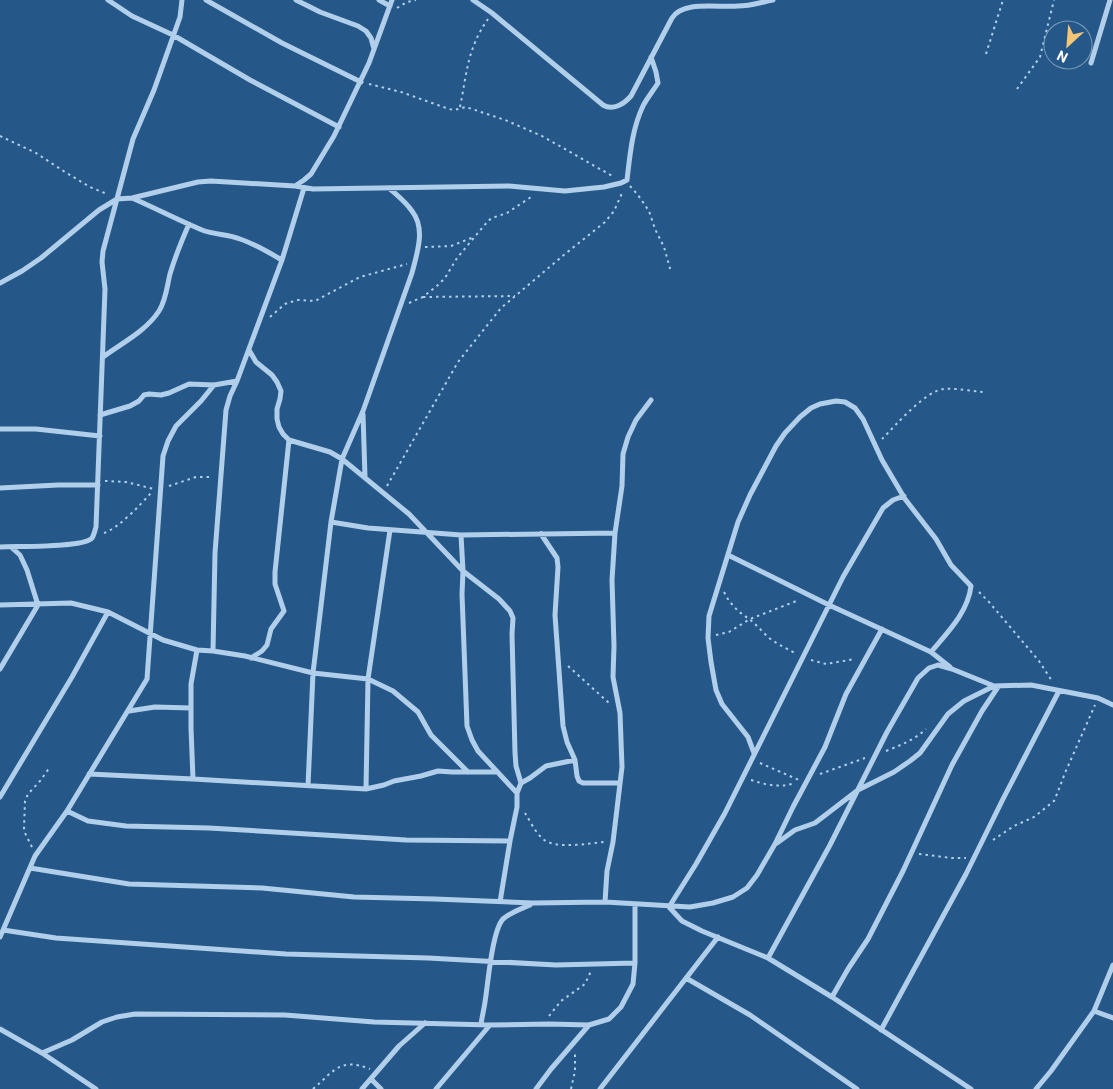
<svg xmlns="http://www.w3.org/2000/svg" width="1113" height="1089" font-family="Roboto,sans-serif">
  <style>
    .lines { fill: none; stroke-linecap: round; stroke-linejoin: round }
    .path { stroke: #b1cfea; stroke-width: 2; stroke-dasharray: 2.5 4; stroke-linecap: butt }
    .minor { stroke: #b1cfea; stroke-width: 5 }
  </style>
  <rect width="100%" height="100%" fill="#255889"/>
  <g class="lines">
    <path class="path" d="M397 8 407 2 416 0
      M986 54 1003 0
      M369 84 401 92 449 109 454 110 466 107 505 120 542 136 614 177
      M1017 89 1040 57 1054 0
      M460 107C467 73 467 49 488 19
      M0 136 36 153 65 172 90 187 107 194
      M630 186 638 195 649 211 655 229 664 247 671 272
      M425 247 451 246 474 237
      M423 297 515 296
      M409 303 423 297 438 285 445 278 457 258 488 221 492 218 507 213 531 197
      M270 317 285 304 291 302 298 300 315 301 360 277 407 264
      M882 439C895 426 926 390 944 389 957 388 971 391 983 392
      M105 481 126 482 154 489
      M169 486 196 477H213
      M387 486 458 362 501 308 565 254 605 222 614 211 623 191
      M104 533C120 527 139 506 151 493
      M724 592 729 601 738 611 753 622 769 638 778 644 795 653
      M979 592 989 602 1039 661 1052 681
      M716 635 729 632 750 619 799 600
      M811 660 826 664 855 659
      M568 666 609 703
      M886 751C901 745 914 740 926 729
      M760 763 799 780
      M820 774 865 758
      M751 780C766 785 780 788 795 783
      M525 813C530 821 535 832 543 839 556 850 589 843 605 842
      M993 840 1014 826 1034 817 1054 801 1057 794 1065 773 1095 705
      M32 847 25 833 24 828 25 801 28 794 40 781 50 767
      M919 854 952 858H966
      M549 1016 561 1001 585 984 591 971
      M313 1089C334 1071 340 1057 370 1069
      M571 1089 575 1071V1053"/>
    <path class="minor" d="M108 0 132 16 173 35 250 80 339 127
      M206 0 282 43 361 82
      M296 0 320 12 358 26 366 31 371 38 374 49
      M379 0 390 6
      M473 0 492 13 603 105C613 111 624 104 631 96L672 18C683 0 719 8 738 6 750 6 762 2 773 0
      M1091 63 1110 0
      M295 186 313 189 509 186 565 191 604 187 621 183 627 180C630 155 632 129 643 106 647 98 653 91 658 83L656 72 651 57
      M132 198C155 208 178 220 202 230 215 235 228 234 240 239 255 244 268 252 282 260
      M0 283 22 271 41 258 99 210 117 199 132 198 198 182 211 181 295 186 304 180 311 174 334 136 369 63 392 0
      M249 350 256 362 272 375 277 382 281 391 280 399 277 409V419L279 427 283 434 289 440 330 452 342 459 409 514 463 571 499 599 510 611 513 618 512 634 515 753 516 766 521 783 517 793
      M103 357C122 343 146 331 159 311 166 300 167 286 170 274 175 257 182 240 189 224
      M363 414 365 477
      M100 415 130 406 139 401 144 395 149 394 161 395 169 393 189 384 214 385 237 381
      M0 429H36L100 436
      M0 488 58 485H98
      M904 496 893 500 883 508 843 577 725 813 696 864 669 907 682 921 702 931 768 958 832 997 971 1089
      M331 522 368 528 461 535 615 533
      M541 534 557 558 558 567 555 615 563 726 567 742 575 760 577 776 579 781 583 783H620
      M461 535 463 571 462 594 467 726 472 740 478 751 517 793V807L510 841 500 902
      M0 547C16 546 84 548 92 538 94 535 95 530 96 527L105 289 102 262 103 251 133 139 154 90 180 17 182 0
      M728 555 829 605 931 652 950 667
      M0 605 71 603 108 612 163 640 197 650 213 651 245 656 313 673 368 679 393 691 418 712 431 735 468 772
      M213 651 215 553 226 410 230 396 237 381 282 260 304 188
      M251 658 262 651 267 645 271 629 284 611 275 584V572L289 440
      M0 669 38 605 27 570 20 555 11 547
      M129 711 155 707 191 708
      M754 753 748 737 722 704 716 690 711 662 708 638 709 616 738 522 750 495 776 446 785 433 800 417 811 408 820 404 836 401 845 402 855 408 863 419 882 460 905 499 936 539 951 565 971 586C968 612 948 632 931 652
      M89 774 193 779 366 789 384 785 394 781 421 776 438 771 452 772H497
      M193 779 191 728V684L197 650
      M521 783 530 778 546 766 575 760
      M308 786 313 673 331 522 342 459 363 411 412 273C417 253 426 229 412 211 406 202 397 195 389 188
      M366 789 368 679 390 530
      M0 797 72 677 108 612
      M67 811 88 821 126 826 209 828 406 840 510 841
      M777 843 795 830 815 823 858 790 894 772 910 761 920 753 948 714 964 701 994 686 1031 685 1098 698 1113 705
      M30 868 129 884 262 888 354 897 435 899 533 903 605 902 690 907 713 903 733 897 747 888 757 875 775 844 793 807 825 747 846 694 882 629
      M605 902 607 871 613 842 622 767 620 713 613 677 614 646 612 580 615 533 622 486 623 454 628 437 636 420 651 400
      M3 930 56 938 286 954 428 958 556 965 635 963
      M0 937 35 856 67 811 147 679 163 456 168 441 176 426 201 401 214 385
      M768 958 830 845 887 732 918 678 929 668 938 665 952 669 994 686
      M686 978 750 1015 857 1089
      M832 997 848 969 868 939 903 871 952 765 982 711 998 687
      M1094 1011 1113 1018
      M481 1024C482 1017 484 1009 485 1002 488 984 492 931 503 919 511 912 521 909 530 905
      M0 1029 42 1053 96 1089
      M881 1030 966 874 1003 799 1059 691
      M42 1053 72 1040 102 1022 117 1017 135 1014 285 1015 374 1022 490 1025 549 1024 589 1025 609 1019 621 1007 633 984 635 963V905
      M371 1079 381 1089
      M362 1089 399 1046 425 1023
      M436 1089 490 1025
      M536 1089 551 1069 589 1025
      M600 1089 718 937
      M1036 1089 1051 1071 1094 1011 1113 965"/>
  </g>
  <g transform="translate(1068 45) rotate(206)"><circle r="24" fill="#255889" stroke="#7c9bb8"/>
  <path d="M0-4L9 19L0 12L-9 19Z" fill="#f4c675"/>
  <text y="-8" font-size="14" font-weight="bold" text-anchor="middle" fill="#ffffff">N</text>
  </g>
</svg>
